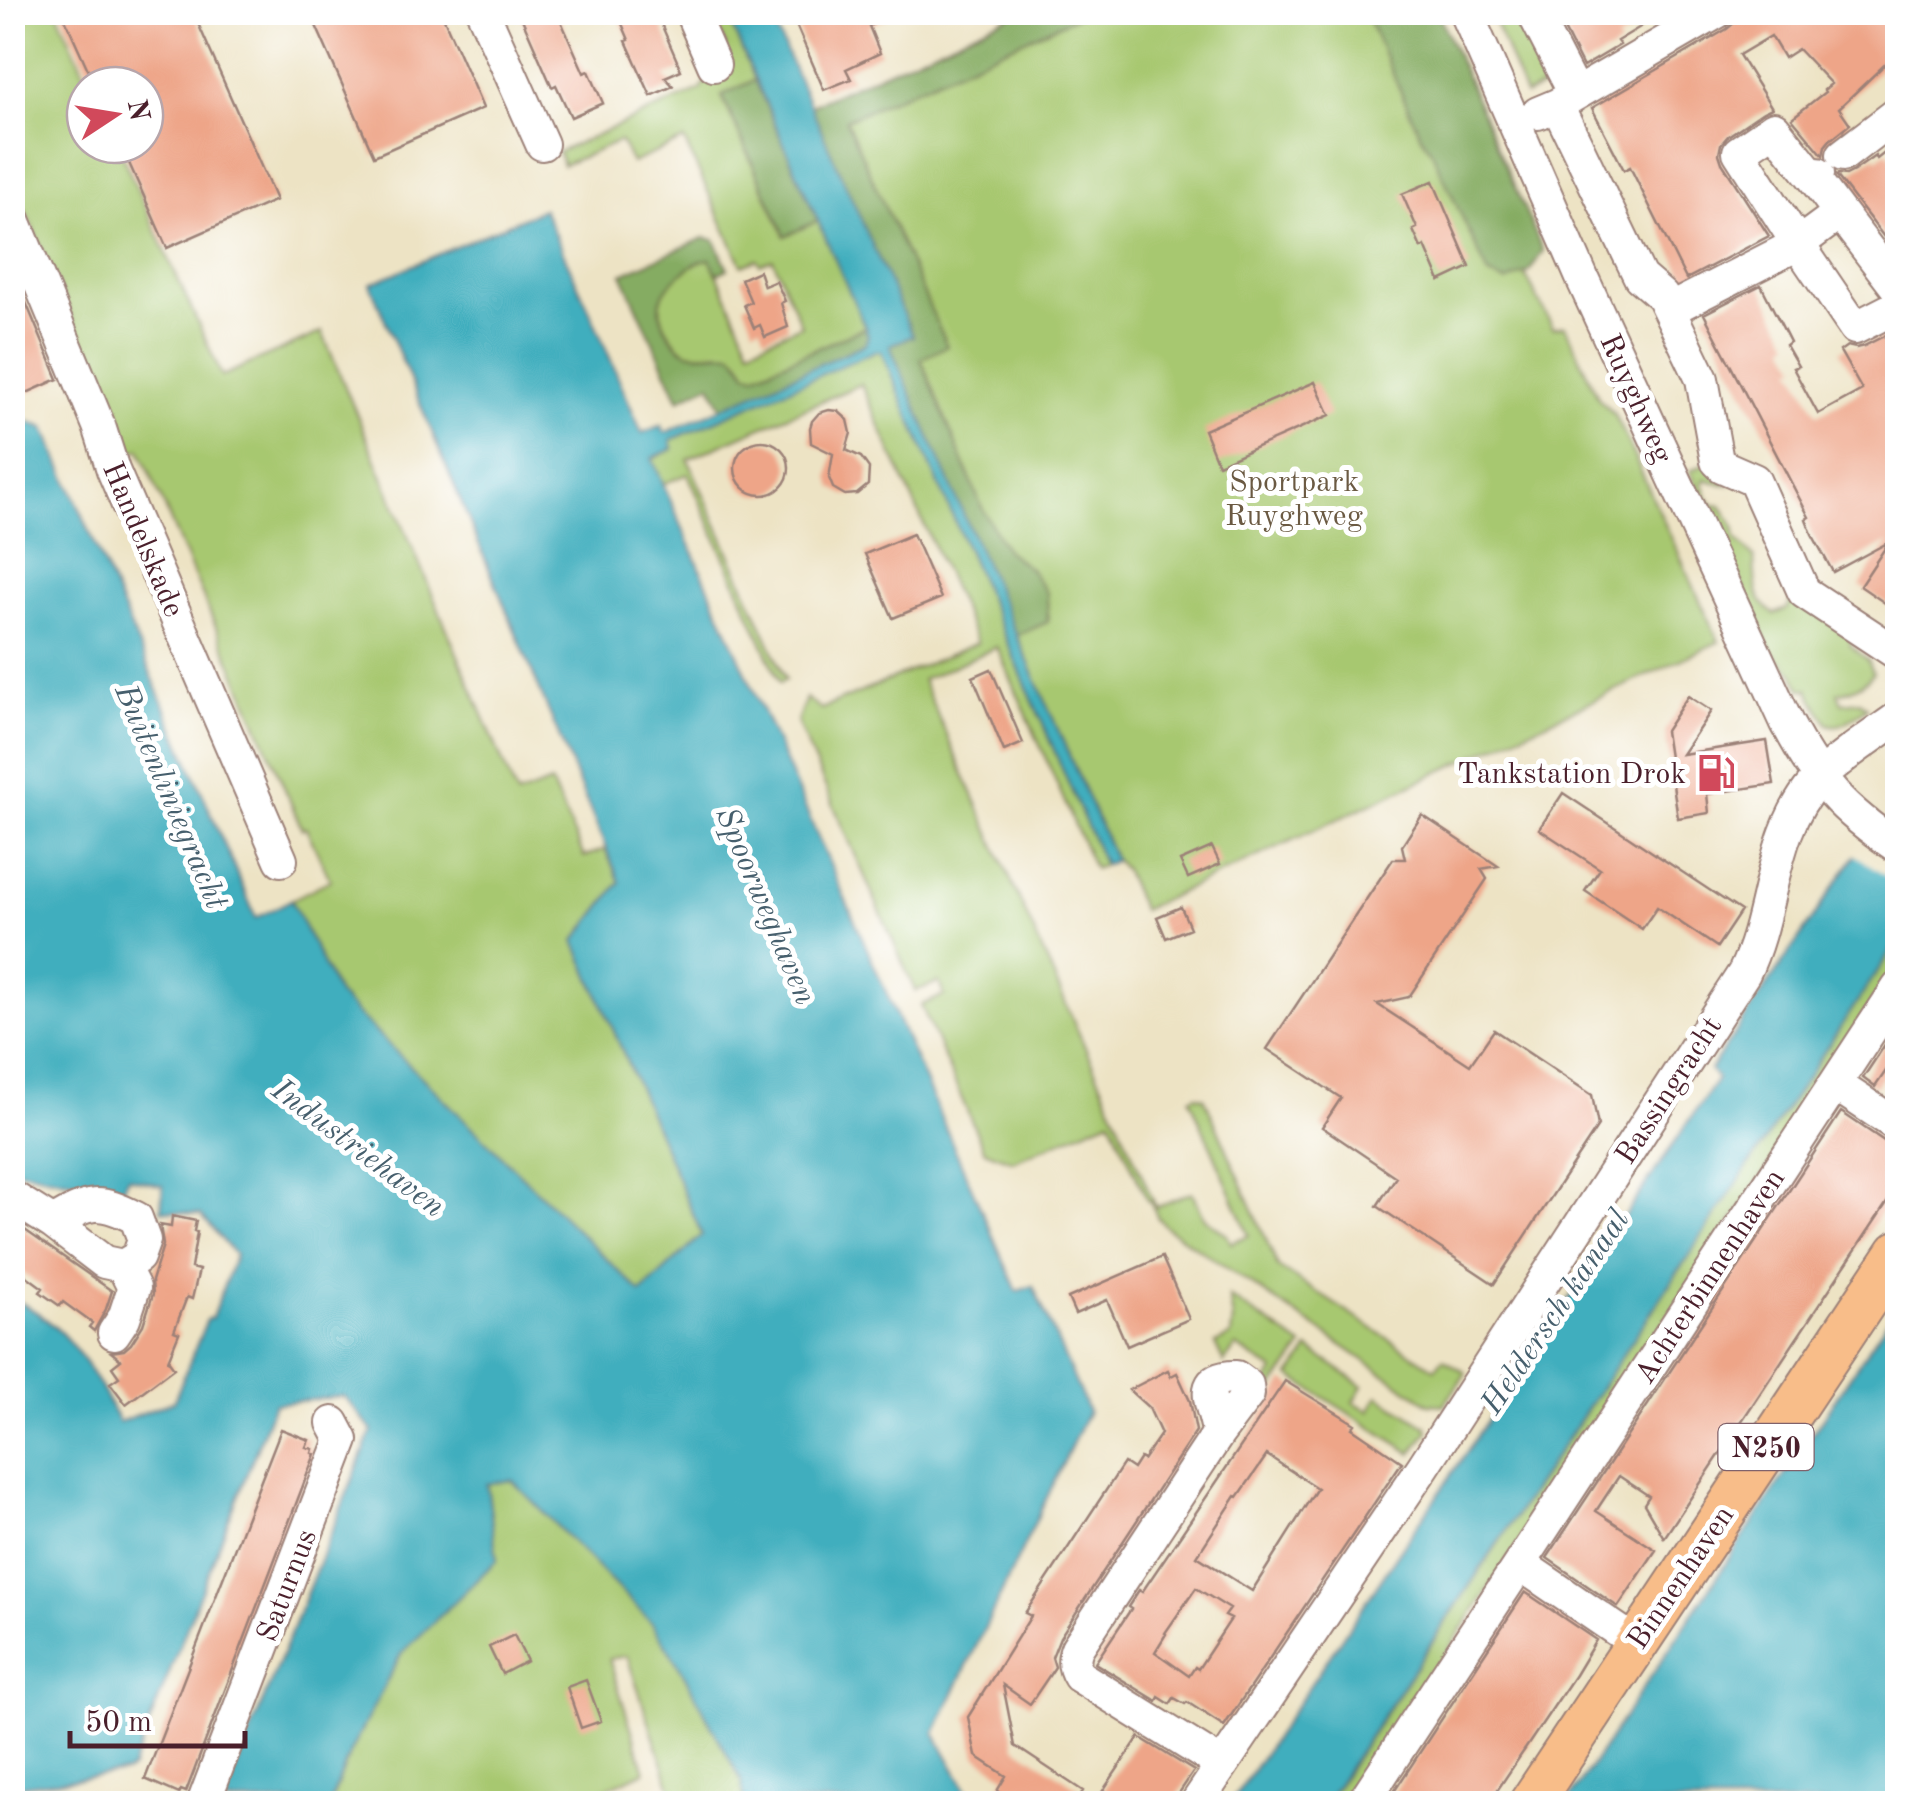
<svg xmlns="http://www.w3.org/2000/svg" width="1910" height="1816" font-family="'Old Standard TT',serif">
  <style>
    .green { fill: #a7c870; stroke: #78744e; stroke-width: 2.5 }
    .forest { fill: #85ac62; stroke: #686646; stroke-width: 2.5 }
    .water { fill: #41aebe; stroke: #466674; stroke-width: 2.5 }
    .pier { fill: #ede3c4 }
    .building { fill: #eea588; fill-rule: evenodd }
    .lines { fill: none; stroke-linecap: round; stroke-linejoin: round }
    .minor-casing { stroke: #9c8178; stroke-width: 36 }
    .major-casing { stroke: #9c8178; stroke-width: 46 }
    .minor { stroke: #fff; stroke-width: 32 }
    .major { stroke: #f8bd89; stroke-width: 42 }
    .labels { text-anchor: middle; stroke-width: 10; stroke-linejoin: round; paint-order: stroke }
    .shield { fill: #fff; stroke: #80626b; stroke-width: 2.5 }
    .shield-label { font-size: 28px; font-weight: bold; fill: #4a1f2b }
    .street-label { font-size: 30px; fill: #4a1f2b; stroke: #fff }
    .park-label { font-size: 30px; fill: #6b5a43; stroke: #fff }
    .poi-label { font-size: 30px; fill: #4a1f2b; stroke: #fff; text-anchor: end }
    .water-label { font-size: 32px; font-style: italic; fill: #465f6d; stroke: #fff }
  </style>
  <rect width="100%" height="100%" fill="#fff"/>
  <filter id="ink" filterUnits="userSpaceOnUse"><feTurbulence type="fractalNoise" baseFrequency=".01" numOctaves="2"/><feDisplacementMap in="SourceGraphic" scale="20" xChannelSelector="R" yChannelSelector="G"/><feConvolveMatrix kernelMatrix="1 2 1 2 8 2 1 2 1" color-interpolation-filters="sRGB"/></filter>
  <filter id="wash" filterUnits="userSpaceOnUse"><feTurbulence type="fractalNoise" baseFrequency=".0048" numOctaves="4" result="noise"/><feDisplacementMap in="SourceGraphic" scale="40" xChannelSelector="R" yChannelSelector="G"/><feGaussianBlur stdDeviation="2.25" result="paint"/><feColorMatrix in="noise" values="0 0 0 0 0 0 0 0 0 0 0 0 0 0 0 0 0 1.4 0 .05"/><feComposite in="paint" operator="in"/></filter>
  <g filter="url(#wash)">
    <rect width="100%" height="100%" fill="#ede3c4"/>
    <path class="green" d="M12 13H58L90 85H85V145H117L222 376 322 332 517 796 551 783 584 857 605 849 620 882 575 941 702 1235 640 1294 338 995 291 900 330 880 306 828 302 829 140 449 130 453 13 182Z
      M710 13H726L755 80 722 96 784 235 818 221 866 327 755 375 748 373C745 369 743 364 740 360 725 344 703 359 686 351 679 347 674 341 670 334 653 308 658 291 682 273 691 266 698 261 710 258L750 348 801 325 773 259 760 264 757 259 742 265 684 140 632 163 620 141 563 165 558 152 700 90 726 47Z
      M1016 13H1438L1529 272 1525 274 1553 328 1565 326 1599 399 1615 415 1719 642 1142 910 1124 869 1115 860 893 353 913 336 809 106Z
      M1491 13H1528L1562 79 1525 95Z
      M875 351H881L1104 865 1094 869 997 647 922 680 1156 1207 1192 1192 1204 1217 1227 1235 1231 1243 1249 1235 1190 1098 1196 1095 1204 1097 1278 1267 1435 1369 1443 1359 1466 1373 1444 1405 1429 1404 1166 1227 1158 1218 1150 1201H1148L1110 1119 1013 1161 984 1150 921 1005 944 996 939 982 915 991 797 722 806 698 821 709 977 643 861 384 688 459 786 680 780 683 688 474 663 484 651 459 673 449 670 440Z
      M1707 463 1728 485H1722L1705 479 1703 483 1708 498 1713 505 1721 506 1734 525 1736 539 1754 557C1756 582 1752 598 1774 614L1787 609 1793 595 1853 636 1850 645 1868 660 1873 673C1865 685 1851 690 1838 693L1842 703 1860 701 1867 707C1855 716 1842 730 1828 724L1808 689H1801L1793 673 1771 652 1690 471Z
      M1897 942V973L1347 1803 1325 1804Z
      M1229 1297 1303 1346 1272 1389 1266 1385 1274 1371 1236 1346 1224 1363 1215 1344 1231 1336 1233 1319Z
      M1309 1349 1363 1386 1354 1402 1369 1411 1378 1396 1426 1426 1428 1431 1412 1453 1290 1376Z
      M512 1480 652 1623 681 1669 742 1782 744 1803H676L627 1656 609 1659 645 1771 575 1803 330 1804 350 1752 401 1653 496 1560 487 1483Z"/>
    <path class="forest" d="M1016 13H1084L846 120 947 346 921 359 982 508 1006 550 1030 569 1047 593 1048 622 1016 636 889 345 913 336 809 106Z
      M1365 13H1438L1543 251 1529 272 1506 282 1489 275 1431 150 1420 134Z
      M755 80 818 221 785 236 722 95Z
      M704 238 715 240 728 269 717 274 710 259C698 261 691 266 682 273 659 291 653 308 669 334 674 341 678 347 686 351 698 357 719 351 733 353L748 373 755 375 866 327 869 336 865 344 722 408 711 384 679 399 622 274Z"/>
    <path class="water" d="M726 13H769L913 336 890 345 893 353 1115 860 1104 865 881 351H875L671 440 673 449 652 458 1017 1291 1033 1286 1088 1411 935 1733 974 1803H744L742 1782 681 1669 652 1623 512 1480 487 1484 497 1560 401 1654 350 1752 330 1803H222L372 1431 344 1396 274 1404 132 1768 127 1772 13 1787V1299C68 1324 92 1371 119 1422L174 1401 207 1319 212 1318 235 1255 201 1215 161 1210 163 1186 128 1177 121 1191 13 1169V410L16 417 45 428 256 918 291 900 338 995 641 1293 702 1235 575 941 620 882 370 284 543 209 589 309 642 433 662 425 664 432H667L865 344 868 336 865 327Z
      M1897 794V942L1325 1803 1230 1804 1717 1079 1710 1070Z
      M1897 1306V1803L1566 1804Z"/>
    <path class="pier" d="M1895 789 1898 791 1897 884 1851 852Z"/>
    <g id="blocks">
      <path class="building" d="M62 12H193L276 200 167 248 121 145H145V85H95Z
        M310 12H441L483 108 374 156Z
        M519 12H557L584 73 589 71 603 103 571 117 556 85 552 87Z
        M617 12H656L681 70 665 77 673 86 651 96 626 41 629 40Z
        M825 12H898L869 26 880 53 846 69 851 79 824 90 796 25Z
        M1563 12H1575L1581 24 1599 12H1665L1617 41 1620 45 1583 67 1557 15Z
        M1743 12H1898V52L1839 108 1850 124 1830 140 1825 146 1823 155 1792 118 1825 92 1824 90 1831 84 1798 49 1784 58 1771 36 1739 55 1772 108 1763 112 1728 136 1721 144 1719 154 1722 163 1769 236 1686 279 1630 167 1624 170 1592 108 1727 29 1734 23 1736 17Z
        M1887 151 1898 164V255L1837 176 1838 174 1846 175 1854 171 1875 156 1877 159Z
        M1433 181 1470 267 1440 281 1425 246 1421 248 1413 230 1417 228 1402 194Z
        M12 269 58 379 20 396 12 380Z
        M759 271 764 286 776 281 785 301 781 303 788 327 765 337 760 325 754 328 744 305 751 302 741 279Z
        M1761 285 1790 342 1786 345 1798 366 1793 368 1818 414 1862 390 1840 351 1847 346 1856 348 1864 346 1898 329V612L1860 586 1889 542 1833 572 1812 534 1806 519 1809 517 1704 314Z
        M1315 382 1330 415 1218 464 1204 430Z
        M829 410 838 411 848 420 851 433 846 450 861 457 869 468 868 485 857 494 845 495 833 488 829 478 833 454 811 443 810 428 812 421 819 413Z
        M735 468a27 27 0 1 1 54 0a27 27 0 1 1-54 0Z
        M913 534 941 598 893 618 865 554Z
        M991 669 1023 743 1004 751 973 677Z
        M1688 696 1711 711 1682 754 1767 741 1774 784 1707 794 1709 813 1678 818 1665 731Z
        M1563 793 1741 911 1717 947 1657 907 1642 929 1585 891 1600 869 1539 829Z
        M1422 815 1498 866 1481 869 1487 879 1409 997 1377 1004 1470 1065 1494 1030 1592 1095 1598 1126 1494 1284 1377 1206 1396 1177 1322 1127 1341 1098 1267 1049 1393 859H1405L1402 846Z
        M1212 847 1220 864 1188 878 1180 861Z
        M1181 907 1190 928 1166 938 1157 917Z
        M1898 1025V1053L1875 1087 1863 1078Z
        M1841 1112 1887 1143 1898 1146V1186L1664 1538 1644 1504 1649 1496 1619 1476 1596 1511 1656 1550 1618 1607 1547 1558Z
        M172 1216 196 1221 194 1231 197 1232 191 1268 199 1270 192 1299 187 1297 174 1331 179 1333 168 1360 174 1368 126 1404 110 1383 119 1377 112 1367 121 1360 111 1352 124 1350 131 1344 143 1325 153 1294 152 1281 163 1245 160 1225 171 1227Z
        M12 1221 112 1291 106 1309 94 1331 89 1327 92 1323 63 1302 60 1306 40 1292 43 1288 12 1265Z
        M1162 1257 1189 1319 1127 1346 1107 1300 1075 1314 1068 1298Z
        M1168 1370 1171 1376 1177 1373 1190 1401 1196 1431 1060 1637 1052 1657 1055 1667 1030 1704 1003 1685 1015 1746 1083 1791 1075 1804H1021L1012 1800 997 1791 1006 1776 976 1756 968 1717 1031 1616 1025 1613 1124 1463 1133 1469 1140 1458 1143 1460 1161 1434 1149 1408 1129 1390Z
        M1285 1381 1355 1424 1352 1428 1402 1462 1224 1726 1187 1702 1185 1704 1174 1698 1170 1704 1159 1697 1157 1701 1095 1663 1131 1609 1128 1607 1139 1590 1142 1592ZM1267 1455 1317 1488 1252 1591 1197 1556 1236 1496 1238 1497ZM1196 1588 1230 1609 1225 1616 1231 1619 1198 1669 1195 1667 1189 1676 1155 1652 1166 1634 1165 1633Z
        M281 1429 309 1440 306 1447 313 1449 312 1453 315 1454 186 1792 181 1790 179 1794 145 1779Z
        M1525 1592 1596 1640 1575 1675 1488 1804H1386Z
        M514 1635 527 1661 502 1674 489 1647Z
        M586 1680 601 1721 581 1728 567 1687Z
        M1139 1737 1194 1771 1179 1793 1176 1804H1094Z"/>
    </g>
  </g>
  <g filter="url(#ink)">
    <use href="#blocks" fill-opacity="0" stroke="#9c8178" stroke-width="2.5"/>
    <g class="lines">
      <g class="minor-casing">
        <path id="minor" d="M483 12 542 144
          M691 12 714 65
          M1466 12 1583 280 1787 723C1819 783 1841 809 1898 847
          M1533 12 1575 94
          M1557 105 1640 277 1662 296 1702 379 1717 461 1722 466 1754 480 1804 592 1898 654
          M1538 113 1557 105 1717 12
          M1843 155 1898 113
          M1813 177 1840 213 1798 244 1739 152 1774 128 1813 177 1818 174
          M1840 213 1898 289
          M12 215 99 426 113 470 281 860
          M1669 310 1798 244 1855 328 1898 306
          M1835 1084 1898 1126
          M12 1197 53 1223 104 1262 123 1266 138 1257 144 1240 136 1218C99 1199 89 1201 53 1223
          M114 1333 124 1318 134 1288 123 1266
          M1218 1434C1217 1408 1191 1377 1236 1377L1247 1385 1248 1394 1218 1434 1077 1648C1073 1658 1073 1667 1079 1676L1222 1765
          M1520 1564 1636 1643
          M203 1804 342 1440 333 1423
          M1196 1804 1423 1467 1744 973C1775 911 1768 833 1818 779 1837 759 1874 735 1898 718
          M1362 1804 1898 988"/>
      </g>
      <g class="major-casing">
        <path id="major" d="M1530 1804 1898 1252"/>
      </g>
      <use href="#minor" class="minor"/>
      <use href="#major" class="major"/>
    </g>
  </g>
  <defs>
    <g id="fuel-bare" transform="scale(3)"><path d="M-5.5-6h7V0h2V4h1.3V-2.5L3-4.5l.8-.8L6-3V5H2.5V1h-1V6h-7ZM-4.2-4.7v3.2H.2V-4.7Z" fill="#d1495b" stroke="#fff" stroke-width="2.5" paint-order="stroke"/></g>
  </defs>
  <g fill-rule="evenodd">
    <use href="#fuel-bare" x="1716" y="773"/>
  </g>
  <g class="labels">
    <rect class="shield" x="1718.5" y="1424" width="95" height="46" rx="8"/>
    <g class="shield-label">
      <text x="1766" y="1457">N250</text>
    </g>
    <g class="street-label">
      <text transform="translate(1637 398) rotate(66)" y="10">Ruyghweg</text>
      <text transform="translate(144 539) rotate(67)" y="10">Handelskade</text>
      <text transform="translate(1668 1090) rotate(-57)" y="10">Bassingracht</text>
      <text transform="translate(1709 1276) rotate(-57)" y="10">Achterbinnenhaven</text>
      <text transform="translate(1680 1577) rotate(-56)" y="10">Binnenhaven</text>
      <text transform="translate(286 1585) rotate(-69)" y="10">Saturnus</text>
    </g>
    <g class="park-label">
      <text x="1294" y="491">Sportpark<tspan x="1294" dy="34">Ruyghweg</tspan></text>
    </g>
    <g class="poi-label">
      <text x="1686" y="783">Tankstation Drok</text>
    </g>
    <g class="water-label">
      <text transform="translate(172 796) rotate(67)" y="11">Buitenliniegracht</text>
      <text transform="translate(767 905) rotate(67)" y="11">Spoorweghaven</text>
      <text transform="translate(359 1147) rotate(37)" y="11">Industriehaven</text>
      <text transform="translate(1554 1311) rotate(-56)" y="11">Heldersch kanaal</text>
    </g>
  </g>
  <rect width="1910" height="1816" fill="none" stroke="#fff" stroke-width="50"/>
  <g transform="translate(115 115) rotate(78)"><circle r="48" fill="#ffffff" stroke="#b7a5aa" stroke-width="2.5"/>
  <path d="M0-8L18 38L0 25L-18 38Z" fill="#d1495b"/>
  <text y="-15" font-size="28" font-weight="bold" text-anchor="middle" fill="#4a1f2b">N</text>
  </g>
  <path d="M70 1731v15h175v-15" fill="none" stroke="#4a1f2b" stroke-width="5"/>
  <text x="85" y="1731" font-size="30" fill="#4a1f2b" stroke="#ffffff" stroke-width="8" paint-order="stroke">50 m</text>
</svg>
